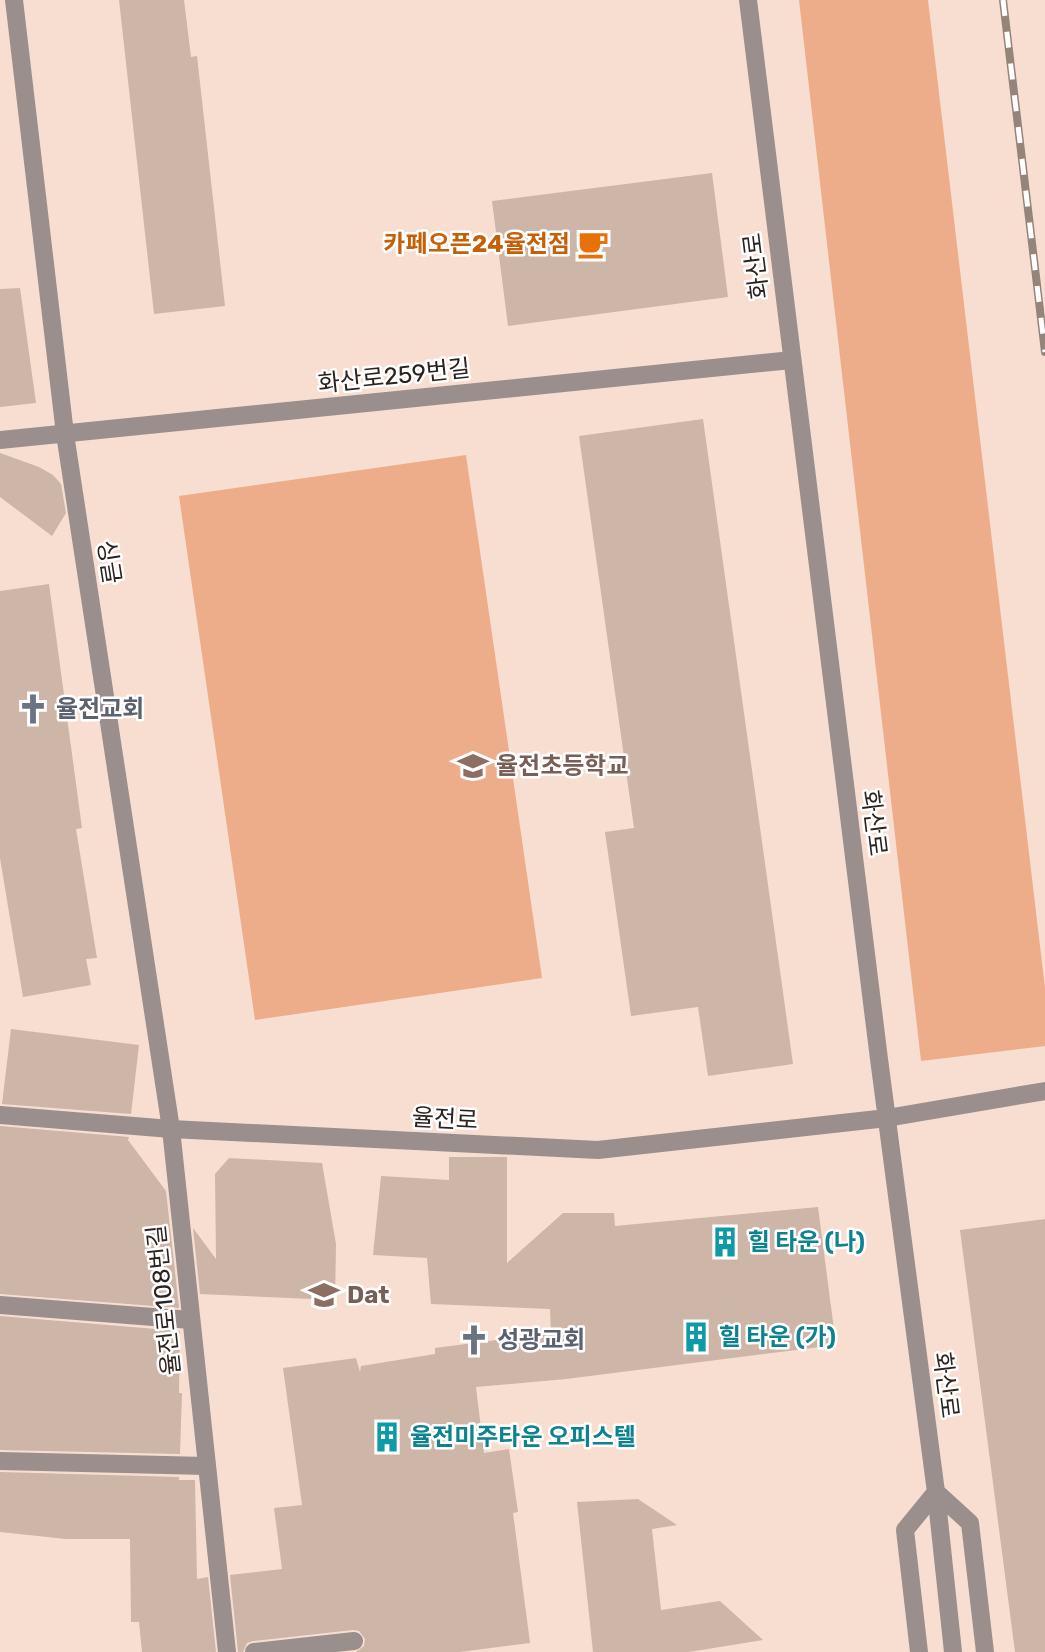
<svg xmlns="http://www.w3.org/2000/svg" width="1045" height="1652" font-family="Rubik,'Noto Sans KR',sans-serif">
  <style>
    .green { fill: #edad8a }
    .building { fill: #cdb5a8 }
    .lines { fill: none; stroke-linecap: round; stroke-linejoin: round }
    .service { stroke: #9b8f8e; stroke-width: 18 }
    .minor { stroke: #9b8f8e; stroke-width: 18 }
    .tertiary { stroke: #9b8f8e; stroke-width: 18 }
    .rail-casing { stroke: #95847a; stroke-width: 8 }
    .rail { stroke: #fff; stroke-width: 5; stroke-dasharray: 16; stroke-linecap: butt }
    .labels { text-anchor: middle; stroke-width: 5; stroke-linejoin: round; paint-order: stroke }
    .food-label { font-size: 24px; font-weight: bold; fill: #c56008; stroke: #fff; text-anchor: end }
    .street-label { font-size: 24px; fill: #2c231e; stroke: #fff }
    .worship-label { font-size: 24px; font-weight: bold; fill: #5b616d; stroke: #fff; text-anchor: start }
    .education-label { font-size: 24px; font-weight: bold; fill: #785e54; stroke: #fff; text-anchor: start }
    .culture-label { font-size: 24px; font-weight: bold; fill: #0d838f; stroke: #fff; text-anchor: start }
  </style>
  <rect width="100%" height="100%" fill="#f7ded0"/>
  <path class="green" d="M799 0H928L1045 988V1046L921 1061Z
    M466 455 542 978 255 1020 179 496Z"/>
  <path class="building" d="M119 0H184L191 57 197 56 225 306 154 314Z
    M712 173 728 297 508 326 492 201Z
    M20 288 36 403 0 407V289Z
    M703 419 793 1064 708 1076 698 1007 631 1016 605 832 634 828 579 436Z
    M0 453 39 467 53 475 61 484 66 513 52 536 0 497Z
    M49 584 82 828 76 829 97 958 86 959 91 985 23 997 0 858V591Z
    M11 1029 139 1045 131 1114 2 1104Z
    M0 1126 129 1137 128 1140 166 1191 179 1308 0 1294Z
    M449 1157H507V1263L563 1213H614L615 1226 818 1207 836 1345 566 1379 476 1387 484 1453 509 1449 518 1512 513 1513 530 1643 460 1652H356L364 1646 365 1639 359 1631 353 1630 253 1641 247 1643 243 1652H238L230 1575 282 1569 274 1508 302 1505 283 1368 356 1358 360 1372 361 1366 435 1354V1348L551 1333 550 1309 431 1304 427 1258 373 1255 381 1176 449 1180Z
    M229 1158 322 1163 336 1244 335 1300 200 1294 193 1228 216 1259 215 1174Z
    M1045 1219V1652H1015L960 1230Z
    M0 1316 180 1331 179 1393H182L180 1454 0 1450Z
    M0 1472 179 1477V1480H195L197 1579 208 1577 216 1652H142L139 1622H131L130 1539H66L0 1532Z
    M638 1499 677 1525 652 1529 661 1610 720 1601 763 1640 689 1652H593L577 1502Z"/>
  <g class="lines">
    <path class="service" d="M0 1305 191 1320
      M0 1461 206 1466
      M254 1652 354 1641"/>
    <path class="minor" d="M14 0 65 434 171 1129 227 1652
      M0 440 792 360
      M887 1118 1045 1091"/>
    <path class="tertiary" d="M748 0 879 1059 936 1492 953 1652
      M0 1115 171 1129 598 1150 887 1118
      M936 1492 970 1523 985 1652
      M919 1652 905 1530 936 1492"/>
    <g class="rail-casing">
      <path id="rail" d="M1003 0 1045 352"/>
    </g>
    <use href="#rail" class="rail"/>
  </g>
  <defs>
    <g id="cafe-bare" transform="scale(2.415)"><path d="M-5.5-4.5H6V0H3Q3 3.5 0 3.5H-2.5Q-5.5 3.5-5.5 0ZM3-3.2v2h1.7v-2ZM-6 4.5H4V6H-6Z" fill="#e8710a" stroke="#fff" stroke-width="2.5" paint-order="stroke"/></g>
    <g id="church-bare" transform="scale(2.415)"><path d="M-1.2-6h2.4v3.5h3.3v2.4h-3.3V6h-2.4V-.1h-3.3v-2.4h3.3Z" fill="#6b7280" stroke="#fff" stroke-width="2.5" paint-order="stroke"/></g>
    <g id="school-bare" transform="scale(2.415)"><path d="M0-5L7-2L0 1L-7-2ZM-4 1L0 2.5L4 1V4Q0 6-4 4Z" fill="#8d6e63" stroke="#fff" stroke-width="2.5" paint-order="stroke"/></g>
    <g id="building-bare" transform="scale(2.415)"><path d="M-4-6H4V6H1V3H-1V6H-4ZM-2.5-4.3h1.7v1.8h-1.7ZM.8-4.3h1.7v1.8H.8ZM-2.5-1h1.7V.8h-1.7ZM.8-1h1.7V.8H.8Z" fill="#0f9aa8" stroke="#fff" stroke-width="2.5" paint-order="stroke"/></g>
    <g id="university-bare" transform="scale(2.415)"><path d="M0-5L7-2L0 1L-7-2ZM-4 1L0 2.5L4 1V4Q0 6-4 4Z" fill="#8d6e63" stroke="#fff" stroke-width="2.5" paint-order="stroke"/></g>
  </defs>
  <g fill-rule="evenodd">
    <use href="#cafe-bare" x="593" y="244"/>
    <use href="#church-bare" x="33" y="709"/>
    <use href="#school-bare" x="473" y="766"/>
    <use href="#building-bare" x="725" y="1242"/>
    <use href="#university-bare" x="324" y="1295"/>
    <use href="#building-bare" x="696" y="1337"/>
    <use href="#church-bare" x="474" y="1340"/>
    <use href="#building-bare" x="387" y="1437"/>
  </g>
  <g class="labels">
    <g class="food-label">
      <text x="570" y="252">카페오픈24율전점</text>
    </g>
    <g class="street-label">
      <text transform="translate(756 266) rotate(-97)" y="8">화산로</text>
      <text transform="translate(394 376) rotate(-6)" y="8">화산로259번길</text>
      <text transform="translate(109 562) rotate(81)" y="8">싱글</text>
      <text transform="translate(874 823) rotate(83)" y="8">화산로</text>
      <text transform="translate(445 1119) rotate(3)" y="8">율전로</text>
      <text transform="translate(164 1300) rotate(-96)" y="8">율전로108번길</text>
      <text transform="translate(946 1385) rotate(83)" y="8">화산로</text>
    </g>
    <g class="worship-label">
      <text x="56" y="717">율전교회</text>
      <text x="497" y="1348">성광교회</text>
    </g>
    <g class="education-label">
      <text x="496" y="774">율전초등학교</text>
      <text x="347" y="1303">Dat</text>
    </g>
    <g class="culture-label">
      <text x="748" y="1250">힐 타운 (나)</text>
      <text x="719" y="1345">힐 타운 (가)</text>
      <text x="410" y="1445">율전미주타운 오피스텔</text>
    </g>
  </g>
</svg>
